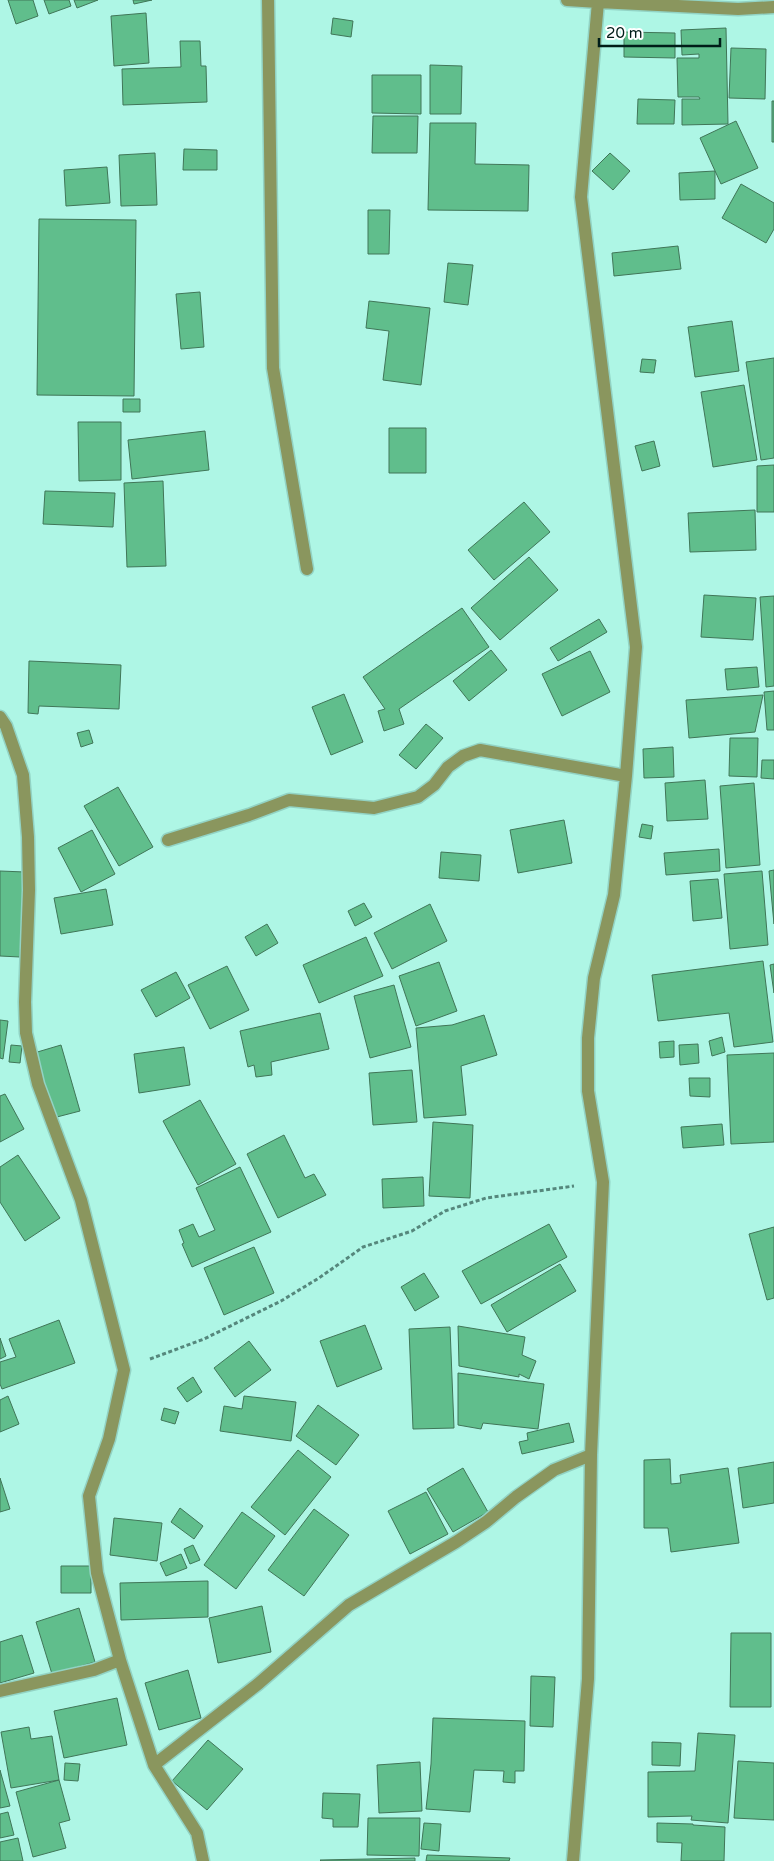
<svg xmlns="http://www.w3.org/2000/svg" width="774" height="1861" font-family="'Varela Round',sans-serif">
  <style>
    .building { fill: #60be8c; stroke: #407658 }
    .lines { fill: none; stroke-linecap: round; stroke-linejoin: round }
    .minor-casing { stroke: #92d3c4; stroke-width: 15 }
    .path { stroke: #55877c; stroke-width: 3; stroke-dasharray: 4 2.5; stroke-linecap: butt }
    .minor { stroke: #8a965e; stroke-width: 12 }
  </style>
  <rect width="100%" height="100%" fill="#aef6e5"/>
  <path class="building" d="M8 0H33L38 16 16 24Z
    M44 0H69L71 6 49 14Z
    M74 0H98L77 8Z
    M133 0H152L134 4Z
    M146 13 149 63 114 66 111 16Z
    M333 18 353 21 351 37 331 34Z
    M726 28 728 124 682 125V99H700L699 97H678L677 58H699V54L682 55 681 30Z
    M624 32 675 33V58L624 57Z
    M180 41H200L201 66H206L207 102 123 105 122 69 181 67Z
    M731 48 766 49 765 99 729 98Z
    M430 65 462 66 461 114H430Z
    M372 75H421V114L372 113Z
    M638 99 675 100 674 124H637Z
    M772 101H774V142H772Z
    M373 116H418L417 153H372Z
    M736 121 758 168 721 184 700 138Z
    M430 123H476L475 164 529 165 528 211 428 210Z
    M184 149 217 150V170H183Z
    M155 153 157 205 121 206 119 155Z
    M610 153 630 171 613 190 592 171Z
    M107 167 110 203 66 206 64 170Z
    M715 171V199L680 200 679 173Z
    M741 184 774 203V229L766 243 722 218Z
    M368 210H390L389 254H368Z
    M39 219 136 220 134 396 37 395Z
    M678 246 681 269 614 276 612 253Z
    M448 263 473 265 468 305 444 302Z
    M200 292 204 347 181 349 176 294Z
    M369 301 430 308 421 385 383 380 389 331 366 328Z
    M732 321 739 371 695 377 688 327Z
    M774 358V458L761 460 746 362Z
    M642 359 656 360 654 373 640 372Z
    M744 385 757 460 713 467 701 392Z
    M123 399H140V412H123Z
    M78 422H121V480L79 481Z
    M389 428H426V473H389Z
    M205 431 209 470 132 479 128 440Z
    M654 441 660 466 642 471 635 446Z
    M774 465V512H757V466Z
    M163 481 166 566 127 567 124 483Z
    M45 491 115 493 113 527 43 524Z
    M524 502 550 532 494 580 468 550Z
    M755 510 756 550 690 552 688 513Z
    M529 557 558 590 500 640 471 608Z
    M704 595 756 598 753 640 701 637Z
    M774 596V686L766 687 760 597Z
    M462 608 489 647 399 709 404 724 384 731 378 711 385 709 363 677Z
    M599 619 607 632 558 661 550 648Z
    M491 650 507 670 469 701 453 681Z
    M590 651 610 692 562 716 542 674Z
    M29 661 121 665 119 709 39 706 38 714 28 713Z
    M757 667 759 687 727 690 725 669Z
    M774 691V730H767L764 692Z
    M344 694 363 742 331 755 312 707Z
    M763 695 755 732 689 738 686 700Z
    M426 724 443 738 416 769 399 755Z
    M89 730 93 743 81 747 77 733Z
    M730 738H758L757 777 729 776Z
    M673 747 674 777 644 778 643 749Z
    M762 760H774V779L761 778Z
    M705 780 708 819 667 821 665 783Z
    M754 783 760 865 726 868 720 786Z
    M118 787 153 847 119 866 84 806Z
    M564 820 572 863 518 873 510 830Z
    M642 824 653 826 651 839 639 837Z
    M92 830 115 874 81 892 58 848Z
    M719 849 720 871 666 875 664 853Z
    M441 852 481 855 479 881 439 878Z
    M774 870V924L769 871Z
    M0 871 25 872 20 957 0 956Z
    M762 871 768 945 730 949 724 874Z
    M718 879 722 918 693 921 690 881Z
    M106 889 113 925 61 934 54 898Z
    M364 903 372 917 355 926 348 911Z
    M430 904 447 941 392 969 374 933Z
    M267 924 278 943 256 956 245 937Z
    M366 937 383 976 319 1003 303 965Z
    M763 961 773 1042 734 1047 729 1013 658 1021 652 975Z
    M439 962 457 1011 416 1026 399 976Z
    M774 964V993L770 965Z
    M227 966 249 1010 210 1029 188 985Z
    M176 972 190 998 156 1017 141 990Z
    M394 985 411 1047 370 1058 354 996Z
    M320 1013 329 1049 271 1062 272 1075 256 1077 254 1065 248 1067 240 1031Z
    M484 1015 497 1055 461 1066 466 1115 424 1118 416 1028 452 1025Z
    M0 1020 8 1021 3 1059 0 1058Z
    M722 1037 725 1052 712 1056 709 1041Z
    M674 1041V1057L660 1058 659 1042Z
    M698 1044 699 1063 680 1065 679 1045Z
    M11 1045 22 1046 20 1063 9 1062Z
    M61 1045 80 1111 53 1118 34 1053Z
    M184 1047 190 1085 139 1093 134 1054Z
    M774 1053V1142L731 1144 727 1055Z
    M412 1070 417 1122 373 1125 369 1073Z
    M689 1078H710V1097L690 1096Z
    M5 1094 24 1129 0 1142V1096Z
    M200 1100 236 1164 198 1185 163 1121Z
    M433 1122 473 1125 470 1198 429 1196Z
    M722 1124 724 1145 683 1148 681 1127Z
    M284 1135 305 1178 314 1174 326 1195 278 1218 247 1154Z
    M18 1155 60 1218 25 1241 0 1202V1167Z
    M240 1167 271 1232 192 1267 182 1244 184 1243 179 1230 193 1224 199 1237 215 1230 196 1188Z
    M423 1177 424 1206 383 1208 382 1179Z
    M549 1224 567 1257 481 1304 462 1271Z
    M774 1227V1298L767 1300 749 1234Z
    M254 1247 274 1293 224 1315 204 1268Z
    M560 1264 576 1291 507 1332 491 1305Z
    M424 1273 439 1297 415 1311 401 1287Z
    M59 1320 75 1363 2 1389 0 1384V1362L16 1357 9 1339Z
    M365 1325 382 1369 337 1387 320 1341Z
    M458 1326 525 1337 522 1355 536 1361 529 1379 519 1374V1377L459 1366Z
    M450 1327 454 1428 413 1429 409 1329Z
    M0 1338 6 1356 0 1359Z
    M249 1341 271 1370 235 1397 214 1368Z
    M458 1373 544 1384 538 1429 483 1423 481 1429 458 1425Z
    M193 1377 202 1392 187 1402 177 1388Z
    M8 1396 19 1424 0 1432V1400Z
    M244 1396 296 1402 291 1441 220 1431 224 1406 242 1409Z
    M318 1405 359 1435 336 1465 296 1436Z
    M164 1408 179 1412 175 1424 161 1420Z
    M569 1423 574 1442 522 1454 519 1442 528 1440 527 1433Z
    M298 1450 331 1477 285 1535 251 1507Z
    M670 1459 671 1484 681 1483 680 1475 728 1468 739 1543 671 1552 668 1528H644V1460Z
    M774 1462V1503L743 1508 738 1468Z
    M463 1468 488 1512 453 1532 427 1489Z
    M0 1478 10 1509 0 1512Z
    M426 1492 448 1534 410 1554 388 1511Z
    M180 1508 203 1526 194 1539 171 1522Z
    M314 1509 349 1535 304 1596 268 1570Z
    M242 1512 275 1536 236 1589 204 1565Z
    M114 1518 162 1523 157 1561 110 1555Z
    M193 1545 200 1560 190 1564 184 1549Z
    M181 1554 187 1568 166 1576 160 1563Z
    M61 1566H91V1593H61Z
    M208 1581V1617L121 1620 120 1583Z
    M262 1606 271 1652 218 1663 209 1618Z
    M79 1608 95 1662 52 1674 36 1622Z
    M731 1633H771V1707H730Z
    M22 1635 34 1673 0 1683V1642Z
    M188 1670 201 1718 159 1730 145 1683Z
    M531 1676 555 1677 553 1727 530 1726Z
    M117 1698 127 1745 64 1758 54 1711Z
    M433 1718 525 1721 524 1771H515V1783L503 1782 504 1771 474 1770 470 1812 426 1809 431 1764Z
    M29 1727 31 1739 52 1736 59 1780 11 1788 1 1732Z
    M698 1733 735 1735 728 1823 691 1820 692 1816 648 1817V1772L695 1771Z
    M208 1740 243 1769 207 1810 172 1781Z
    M652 1742 681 1743 680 1766 652 1765Z
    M738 1761 774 1763V1820L734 1818Z
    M420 1762 422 1811 379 1813 377 1765Z
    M65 1763 80 1764 78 1781 64 1780Z
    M0 1770 10 1806 0 1808Z
    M59 1780 70 1820 59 1823 66 1848 33 1857 16 1792Z
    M323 1793 360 1794 358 1827H333V1819L322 1818Z
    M8 1812 14 1835 0 1838V1814Z
    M368 1818H420L419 1856 367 1855Z
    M424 1823 441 1824 439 1851 421 1849Z
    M657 1823 693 1824V1825L725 1827 724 1861H681L682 1843 657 1842Z
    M18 1838 23 1861H0V1842Z
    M427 1855 510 1858 509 1861H426Z
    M415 1858V1861H321L320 1860Z"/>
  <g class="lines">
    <g class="minor-casing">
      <path id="minor" d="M268 0 273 368 307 569
        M598 0V2L738 9 774 7
        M0 717 6 726 23 775 28 837 29 890 25 1002 26 1033 38 1084 81 1200 124 1370 109 1439 89 1496 97 1573 120 1660 154 1765 197 1833 203 1861
        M168 840 249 815 289 800 374 808 418 797 434 785 448 767 463 756 480 750 626 776
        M0 1691 94 1670 120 1660
        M154 1765 258 1684 349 1605 456 1542 486 1522 516 1497 554 1470 591 1455 603 1182 588 1091V1038L594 978 614 895 626 776 636 647 581 197 598 2 567 0
        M573 1861 588 1679 591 1455"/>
    </g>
    <path class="path" d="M150 1359 204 1339 281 1301 319 1278 363 1247 412 1231 445 1211 486 1198 574 1186"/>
    <use href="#minor" class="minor"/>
  </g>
  <path d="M599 38v8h121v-8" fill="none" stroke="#001d18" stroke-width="2.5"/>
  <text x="606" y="38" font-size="15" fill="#001d18" stroke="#ffffff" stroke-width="4" paint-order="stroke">20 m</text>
</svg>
